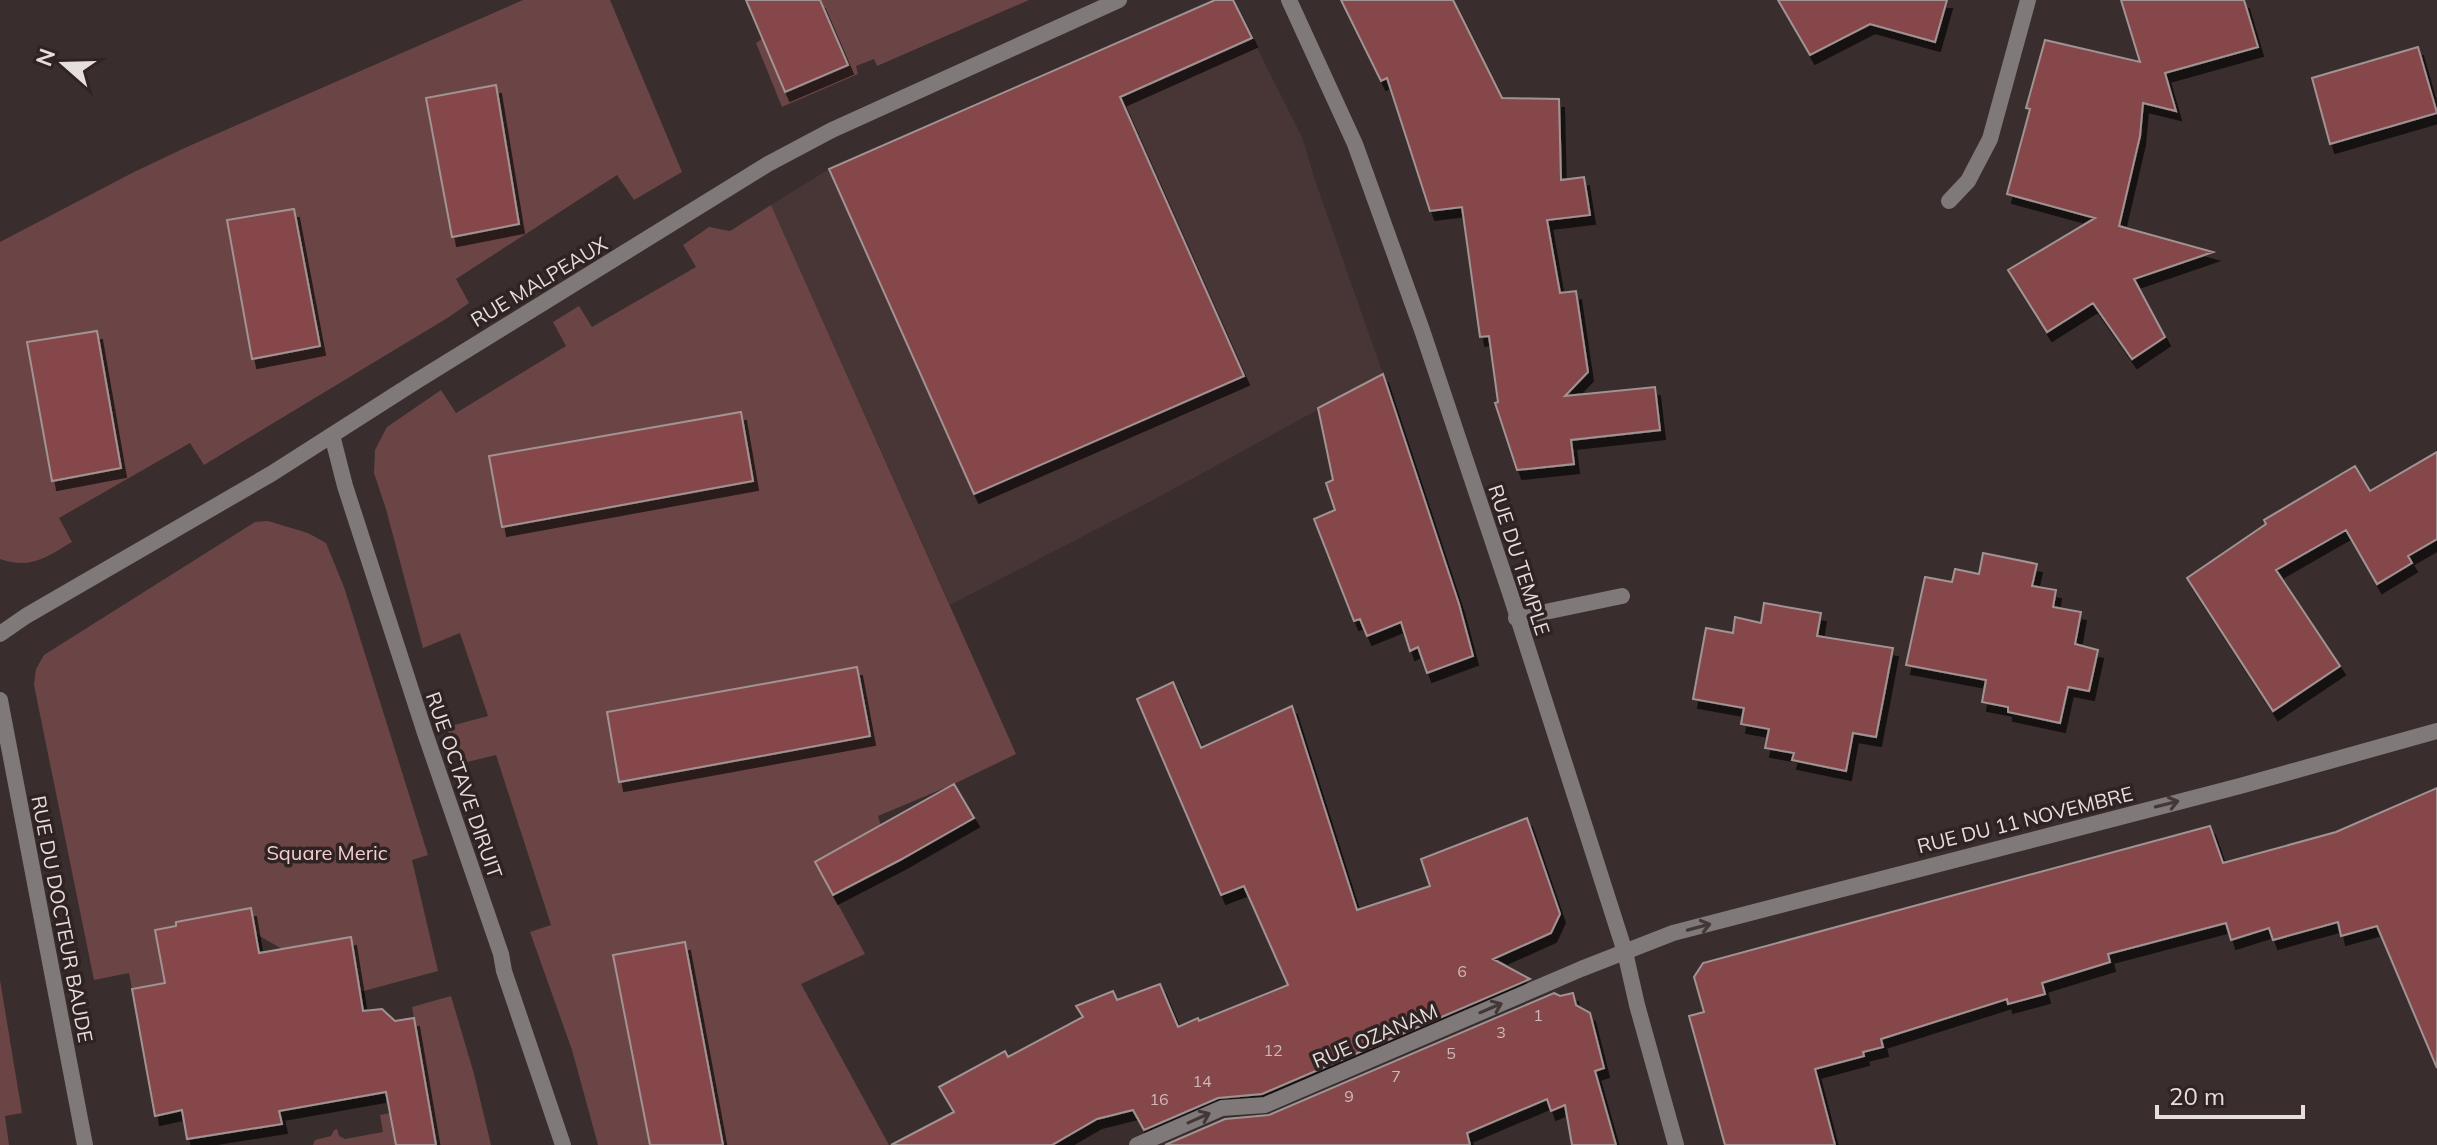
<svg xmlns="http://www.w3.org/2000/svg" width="2437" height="1145" font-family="Mulish,sans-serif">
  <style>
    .built { fill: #483535 }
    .green { fill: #6b4546 }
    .building { fill: #85474a; stroke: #a29393; stroke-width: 2; filter: url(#shadow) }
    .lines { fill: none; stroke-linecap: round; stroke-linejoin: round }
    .service { stroke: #7f7979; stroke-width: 16 }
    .minor { stroke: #7f7979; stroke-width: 16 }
    .tertiary { stroke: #7f7979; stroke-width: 16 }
    .oneway { stroke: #433838 }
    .labels { text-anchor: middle; stroke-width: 7; stroke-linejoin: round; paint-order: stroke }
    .number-label { font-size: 16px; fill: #ceb8b8 }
    .street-label { font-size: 20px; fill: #e6dedd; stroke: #2f2323 }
    .park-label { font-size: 20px; fill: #f6cece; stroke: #2f2323 }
  </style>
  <defs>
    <filter id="shadow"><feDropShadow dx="5" dy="9" stdDeviation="0" flood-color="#0009"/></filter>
  </defs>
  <rect width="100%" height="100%" fill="#392d2d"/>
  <path class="built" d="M1215 0H1233L1302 137 1315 180 1383 374 1157 498 950 605 771 205 829 169Z"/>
  <path class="green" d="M523 0H610L682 172 634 200 617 175 456 279 469 303 449 317 204 465 190 443 59 518 72 542C47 557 30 570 0 559V242L134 172 189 146Z
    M820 0H1029L877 66 874 59 856 66 858 74 782 107 756 43 762 39 786 92 848 65Z
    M771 205 1016 754 954 784 878 816 881 826 815 862 865 954 801 984 889 1145H598L572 1050 530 932 551 925 496 755 459 764 447 727 488 716 460 633 423 648 386 509 374 473 375 450 387 427 441 390 456 413 566 346 553 322 579 306 592 327 696 267 683 245 709 227 730 231Z
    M268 521 308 533 326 543 344 587 428 855 412 860 438 971 360 992 350 937 282 949 256 934 251 908 176 922V926L155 930 165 983 132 989 129 973 94 980 34 685 36 669 44 655 255 522Z
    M0 980 22 1113 5 1116 9 1145H0Z
    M451 996 474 1074 491 1145H313L315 1140 331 1136 334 1130 337 1129 339 1136 345 1139 383 1132 380 1115 414 1108 426 1084 412 1007Z"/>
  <path class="building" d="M746 0H820L848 65 785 92Z
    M1215 0H1233L1252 38 1120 97 1244 376 974 494 829 169Z
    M1341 0H1453L1502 98 1559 99 1561 180 1584 177 1590 215 1547 220 1560 293 1576 291 1588 372 1565 396 1655 387 1660 430 1571 440 1574 464 1517 470 1495 403 1498 402 1489 336 1480 337 1462 207 1430 211 1387 78 1381 81Z
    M1778 0H1947L1935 42 1870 24 1810 55Z
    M2121 0H2244L2258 47 2165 73 2176 111 2143 103 2140 136 2119 226 2213 252 2134 279 2165 337 2132 359 2093 303 2047 332 2008 270 2095 218 2007 194 2030 109 2026 108 2045 40 2140 62Z
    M2418 47 2437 113 2330 144 2312 78Z
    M496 85 519 224 452 237 426 98Z
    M294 209 320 346 252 359 227 220Z
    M97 331 121 468 52 481 27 342Z
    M1383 374 1459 604 1473 656 1427 673 1418 647 1410 651 1401 622 1367 636 1360 619 1354 621 1314 519 1335 510 1326 483 1333 480 1318 408Z
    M741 412 753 481 502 527 489 456Z
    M2437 452V539L2408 556 2412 563 2377 584 2346 530 2276 570 2340 666 2273 711 2187 578 2266 524 2264 520 2355 466 2370 491Z
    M1983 553 2037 564 2032 586 2056 590 2053 607 2081 612 2075 644 2098 650 2089 691 2068 687 2060 723 2008 712V707L1982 702 1986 680 1906 665 1925 577 1952 582 1955 569 1979 574Z
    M1764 603 1821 613 1817 636 1893 648 1876 737 1853 733 1846 771 1792 760 1794 753 1765 748 1769 729 1741 724 1744 708 1693 699 1706 628 1733 633 1735 617 1761 623Z
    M857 667 870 736 619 782 607 712Z
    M1173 682 1201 748 1292 706 1357 910 1430 886 1421 859 1527 818 1560 914 1551 933 1493 959 1530 979 1262 1094 1218 1098 1144 1130 1133 1110 1097 1119 1052 1145H891L954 1112 939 1087 1005 1051 1008 1057 1083 1017 1076 1006 1113 991 1117 1000 1160 984 1178 1027 1198 1018 1199 1021 1288 985 1244 886 1221 895 1137 699Z
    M954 784 974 818 900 860 833 895 815 862Z
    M2437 788V1068L2377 926 2341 936 2338 922 2273 940 2269 928 2231 940 2226 923 2108 954 2110 962 2042 983 2045 994 2008 1004 2007 999 1881 1039 1883 1047 1863 1052 1864 1056 1815 1069 1835 1145H1725L1689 1016 1704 1012 1694 977 1703 963 2210 826 2223 863 2336 832Z
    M251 908 259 953 351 937 363 1011 382 1009 395 1021 414 1018 436 1145H396L386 1092 279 1111 282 1124 187 1139 182 1110 155 1116 132 989 165 983 155 930 176 926V922Z
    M685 942 723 1145H650L613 955Z
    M1554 993 1560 996 1573 993 1576 1005 1590 1013 1604 1068 1595 1071 1616 1145H1572L1565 1105 1551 1111 1547 1099 1467 1133 1470 1145H1165L1225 1119 1269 1115Z"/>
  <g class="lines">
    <path class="service" d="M1516 618 1622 596"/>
    <path class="minor" d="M1949 201 1968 181 1990 139 2028 0
      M332 435 345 486 425 733 501 954 504 971 563 1145
      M0 634 26 616 271 474 415 382 768 164 832 130 1119 0
      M0 700 85 1145
      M1137 1145 1222 1108 1265 1105 1581 969 1673 933 2240 786 2437 731"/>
    <path class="tertiary" d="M1289 0 1355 144 1422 330 1510 593 1625 952 1637 1005 1676 1145"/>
  </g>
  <defs><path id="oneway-shaft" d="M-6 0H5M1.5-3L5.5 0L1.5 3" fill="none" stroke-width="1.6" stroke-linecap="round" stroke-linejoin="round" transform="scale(2)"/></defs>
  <g class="oneway">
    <use href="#oneway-shaft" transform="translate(2167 804) rotate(-14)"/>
    <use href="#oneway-shaft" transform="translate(1699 927) rotate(-15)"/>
    <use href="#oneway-shaft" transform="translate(1491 1008) rotate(-23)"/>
    <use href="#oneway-shaft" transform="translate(1199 1118) rotate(-24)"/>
  </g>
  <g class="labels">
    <g class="number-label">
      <text x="1462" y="977">6</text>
      <text x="1538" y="1021">1</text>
      <text x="1501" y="1038">3</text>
      <text x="1273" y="1056">12</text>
      <text x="1451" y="1059">5</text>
      <text x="1396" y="1082">7</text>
      <text x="1202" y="1087">14</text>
      <text x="1349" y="1102">9</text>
      <text x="1159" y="1105">16</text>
    </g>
    <g class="street-label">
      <text transform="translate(539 282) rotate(-31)" y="7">RUE MALPEAUX</text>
      <text transform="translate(1519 560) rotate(72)" y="7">RUE DU TEMPLE</text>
      <text transform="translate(464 785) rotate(71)" y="7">RUE OCTAVE DIRUIT</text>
      <text transform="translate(2025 820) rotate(-14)" y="7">RUE DU 11 NOVEMBRE</text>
      <text transform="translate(62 919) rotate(79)" y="7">RUE DU DOCTEUR BAUDE</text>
      <text transform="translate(1375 1036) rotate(-23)" y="7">RUE OZANAM</text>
    </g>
    <g class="park-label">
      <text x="327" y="860">Square Meric</text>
    </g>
  </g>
  <g transform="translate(64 64) rotate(290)" stroke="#2f2323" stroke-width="6" paint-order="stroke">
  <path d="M0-6L14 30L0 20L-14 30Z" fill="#e6dedd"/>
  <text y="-12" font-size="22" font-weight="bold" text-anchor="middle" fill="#e6dedd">N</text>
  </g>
  <path d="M2157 1105v12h146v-12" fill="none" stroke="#e6dedd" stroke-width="4"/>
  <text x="2169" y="1105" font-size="24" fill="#e6dedd" stroke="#2f2323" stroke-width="6" paint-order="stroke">20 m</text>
</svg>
